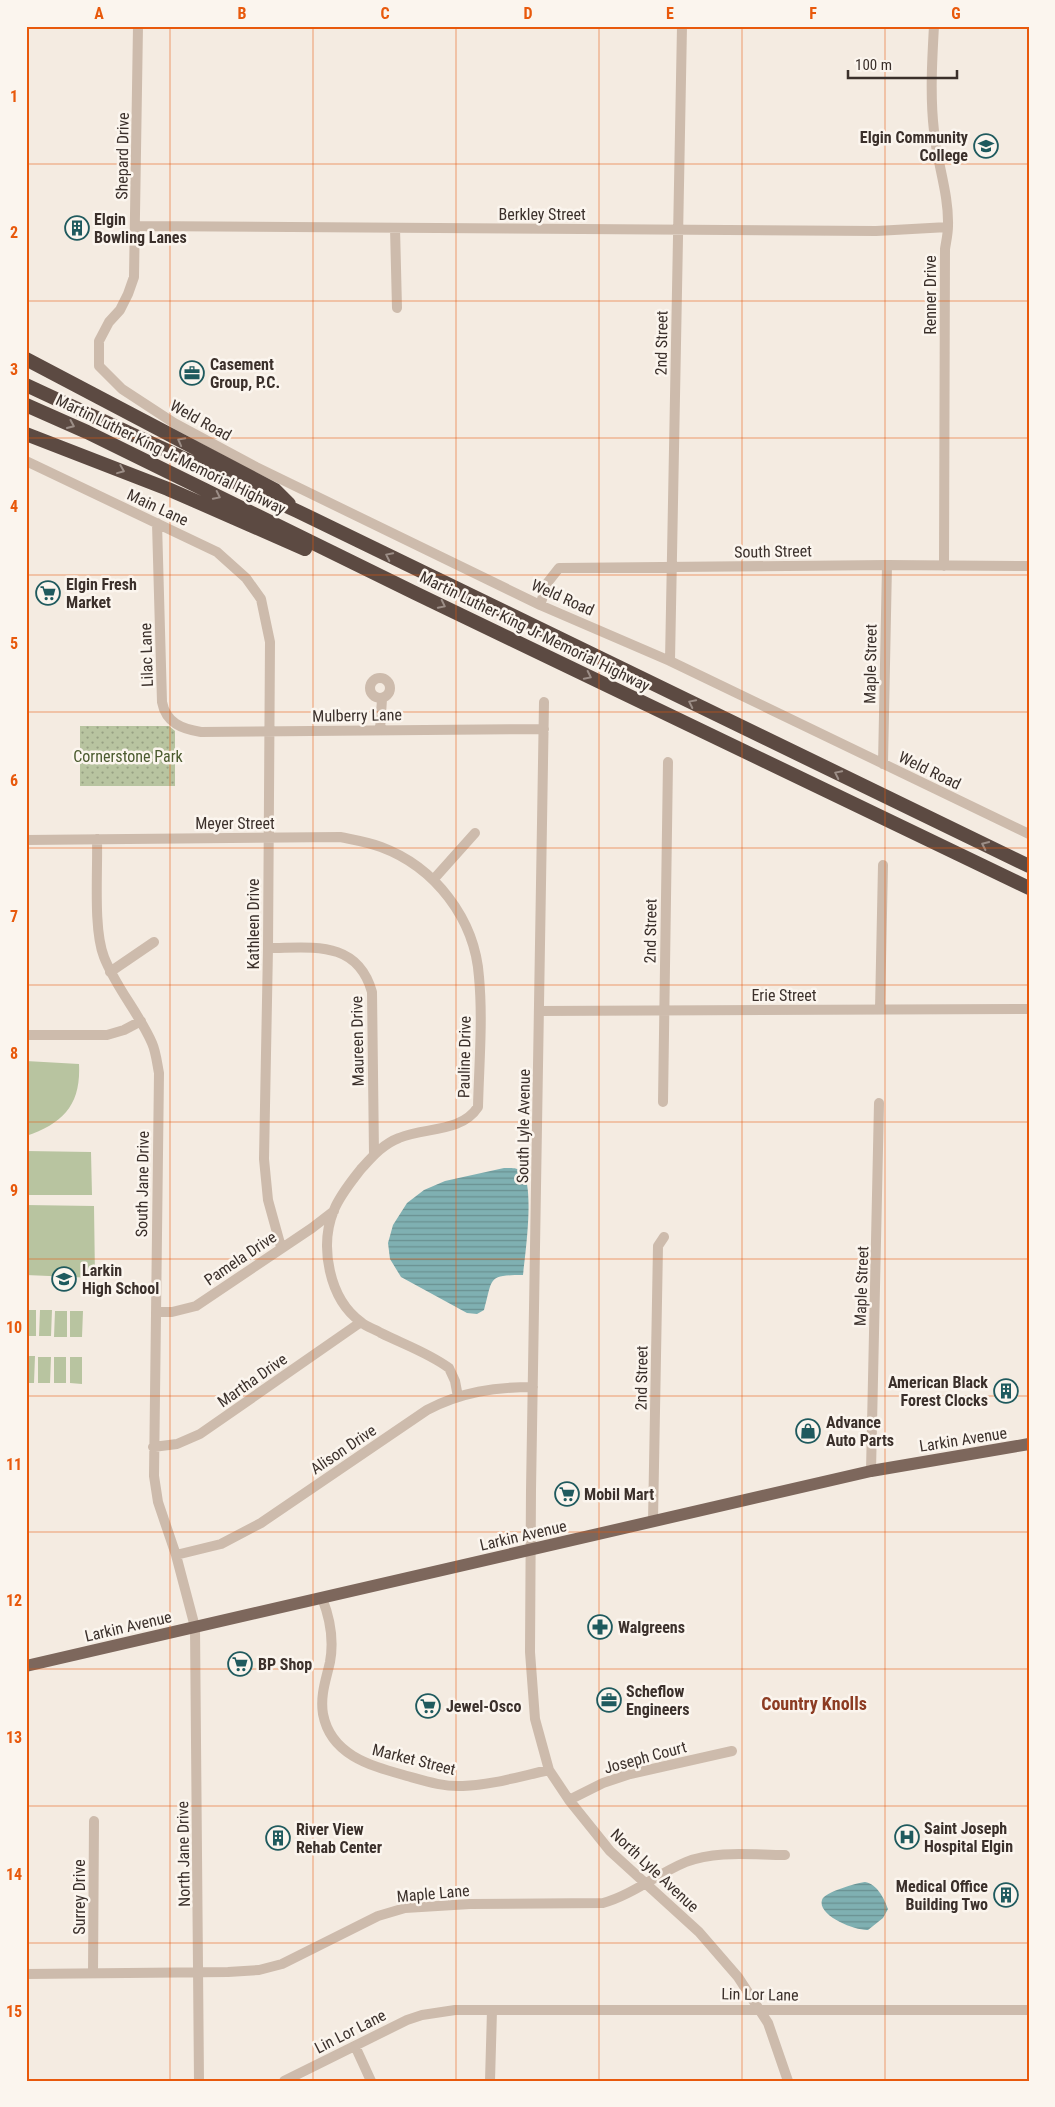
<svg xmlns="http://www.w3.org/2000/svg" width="1055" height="2107" font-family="'Roboto Condensed',sans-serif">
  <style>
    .park { fill: url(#park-dots) }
    .pitch { fill: #b8c4a0 }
    .water { fill: url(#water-rules) }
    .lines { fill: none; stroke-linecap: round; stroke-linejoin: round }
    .minor { stroke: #cdbbac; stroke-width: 10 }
    .major { stroke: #7d675c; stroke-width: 12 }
    .highway { stroke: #5c4a42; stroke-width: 14 }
    .oneway { stroke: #9c8e87 }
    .grid { fill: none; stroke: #e8590c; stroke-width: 1; stroke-opacity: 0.55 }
    .labels { text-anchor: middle; stroke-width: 5; stroke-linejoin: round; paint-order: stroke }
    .poi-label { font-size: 16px; font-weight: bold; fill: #3b302b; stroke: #fbf5ee; text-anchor: start }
    .street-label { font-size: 16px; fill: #3b302b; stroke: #fbf5ee }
    .park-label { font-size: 16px; fill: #4a5a2e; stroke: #fbf5ee }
    .neighbourhood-label { font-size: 18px; font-weight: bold; fill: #8c3b22; stroke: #fbf5ee }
    .neatline { fill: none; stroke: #e8590c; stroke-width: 2 }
    .grid-label { font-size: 16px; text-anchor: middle; font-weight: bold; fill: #e8590c }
  </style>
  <defs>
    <pattern id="park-dots" width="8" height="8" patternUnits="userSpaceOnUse" patternTransform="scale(1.25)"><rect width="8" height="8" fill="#b8c4a0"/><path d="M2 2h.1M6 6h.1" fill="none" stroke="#97a083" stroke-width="1.8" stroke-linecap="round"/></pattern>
    <pattern id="water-rules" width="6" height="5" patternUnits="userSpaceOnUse" patternTransform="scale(1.25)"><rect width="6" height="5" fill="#7fb0b2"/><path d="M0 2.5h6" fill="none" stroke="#699091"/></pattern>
  </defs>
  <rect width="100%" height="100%" fill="#f4ebe1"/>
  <path class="park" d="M80 726H169L175 731V786H80Z"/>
  <path class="pitch" d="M26 1061 79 1064C81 1104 64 1123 26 1136Z
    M26 1151 91 1152 92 1195H26Z
    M26 1205 94 1206 95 1278 26 1275Z
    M26 1310H36V1336H26Z
    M40 1310H52L51 1336H39Z
    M55 1311H67V1337H54Z
    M70 1311H83L82 1337H70Z
    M26 1356H35L34 1383H26Z
    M38 1357H51L50 1383H38Z
    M54 1357H66V1383H54Z
    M70 1357H82V1384L70 1383Z"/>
  <path class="water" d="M504 1168C511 1168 517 1167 522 1172 535 1185 525 1256 523 1275 487 1275 493 1278 484 1310L477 1314 467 1313 401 1277 390 1259 388 1243 393 1225 407 1203 424 1190 445 1181Z
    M865 1882C877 1884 884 1898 888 1909L883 1918 868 1930C856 1931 817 1916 822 1900 824 1892 857 1883 865 1882Z"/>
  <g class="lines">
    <path class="minor" d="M138 26 134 277 128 294 120 310 109 322 99 341V366L122 389 174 423 256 467 540 605 670 661 1029 834
      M934 26C932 61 930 97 934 131 937 163 949 194 948 226 948 234 946 242 945 249L944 566
      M136 226 876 231 948 227
      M395 228 397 308
      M26 461 217 552 246 578 261 599 270 642 268 948 264 1159 268 1200 281 1247
      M157 523 162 702C166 723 182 729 201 732L544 729
      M540 605 548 582 559 568 887 565 1029 566
      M670 661 682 26
      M370 688a10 10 0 1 1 20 0a10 10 0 1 1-20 0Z
      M544 702 531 1490 530 1652 535 1719 549 1770 569 1800 610 1851 699 1932 738 1977 768 2023 788 2081
      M380 730 382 699
      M883 764 887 565
      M97 839C98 871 93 929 104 957 116 988 139 1013 152 1043 156 1052 157 1063 159 1073L154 1476 158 1502 176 1555 195 1627 199 2081
      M26 840 340 837C354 840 368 842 381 847 435 867 475 919 479 977 483 1020 479 1064 478 1107 461 1133 425 1127 399 1138 383 1144 372 1157 361 1169 351 1182 340 1195 334 1210 319 1246 329 1299 361 1322 366 1327 375 1329 381 1333 403 1344 429 1353 449 1368L455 1381 458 1397
      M433 880 475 833
      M268 948C311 948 357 939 372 992L374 1154
      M110 972 154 942
      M880 1009 883 865
      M539 1011 1029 1009
      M26 1035H107L124 1030 141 1021
      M663 1102 668 762
      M156 1312H172L196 1306 312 1228 334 1211
      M153 1447 177 1444 200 1434 361 1322
      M871 1471 879 1103
      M653 1521 658 1246 664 1237
      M176 1555 221 1544 261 1523 427 1410C461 1392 495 1387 533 1387
      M322 1598C330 1618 334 1640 330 1662 326 1680 320 1695 323 1714 331 1756 372 1766 407 1776 425 1781 444 1787 463 1786 492 1785 521 1776 549 1770
      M569 1800 603 1783 630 1774 732 1751
      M93 1973 94 1821
      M26 1974 228 1972 259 1970 282 1964 378 1916 405 1908 470 1904 603 1903C632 1895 657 1874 686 1862 716 1850 753 1855 785 1855
      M355 2046 371 2081
      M284 2081 407 2020 422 2015 455 2010H1029
      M490 2081 492 2010"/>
    <path class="major" d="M26 1666 871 1471 1029 1444"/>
    <path class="highway" d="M26 359 275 490 289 504
      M26 385 297 511 1029 866
      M26 405 87 432 415 593 1029 888
      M26 434 168 489 305 549"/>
  </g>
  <defs><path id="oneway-chevron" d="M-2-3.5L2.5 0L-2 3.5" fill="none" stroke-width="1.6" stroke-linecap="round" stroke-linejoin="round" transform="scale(1.25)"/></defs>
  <g class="oneway">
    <use href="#oneway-chevron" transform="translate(71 425) rotate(24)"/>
    <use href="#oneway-chevron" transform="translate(181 441) rotate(-152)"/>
    <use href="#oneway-chevron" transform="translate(121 470) rotate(22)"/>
    <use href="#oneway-chevron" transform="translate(217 496) rotate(26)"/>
    <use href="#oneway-chevron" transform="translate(389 556) rotate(-154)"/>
    <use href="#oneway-chevron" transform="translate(442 605) rotate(26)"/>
    <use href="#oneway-chevron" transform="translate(588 676) rotate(26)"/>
    <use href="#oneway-chevron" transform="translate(692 703) rotate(-154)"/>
    <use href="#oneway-chevron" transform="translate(838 774) rotate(-154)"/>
    <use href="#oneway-chevron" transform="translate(985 845) rotate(-155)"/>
  </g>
  <path class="grid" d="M170 26V2081M313 26V2081M456 26V2081M599 26V2081M742 26V2081M885 26V2081M26 164H1029M26 301H1029M26 438H1029M26 575H1029M26 712H1029M26 848H1029M26 985H1029M26 1122H1029M26 1259H1029M26 1396H1029M26 1532H1029M26 1669H1029M26 1806H1029M26 1943H1029"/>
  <defs>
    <g id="university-ring" transform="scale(1.25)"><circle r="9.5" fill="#fbf5ee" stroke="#1f5a5e" stroke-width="1.5"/><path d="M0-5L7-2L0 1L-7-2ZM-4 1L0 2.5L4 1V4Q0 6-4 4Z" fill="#1f5a5e"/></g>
    <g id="building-ring" transform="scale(1.25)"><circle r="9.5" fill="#fbf5ee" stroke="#1f5a5e" stroke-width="1.5"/><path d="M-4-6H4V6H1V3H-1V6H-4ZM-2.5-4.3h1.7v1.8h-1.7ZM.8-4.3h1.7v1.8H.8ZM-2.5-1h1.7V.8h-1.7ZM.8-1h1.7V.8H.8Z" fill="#1f5a5e"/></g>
    <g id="office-ring" transform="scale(1.25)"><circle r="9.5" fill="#fbf5ee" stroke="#1f5a5e" stroke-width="1.5"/><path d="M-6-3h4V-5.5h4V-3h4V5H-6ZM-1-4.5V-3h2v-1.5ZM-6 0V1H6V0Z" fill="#1f5a5e"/></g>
    <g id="supermarket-ring" transform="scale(1.25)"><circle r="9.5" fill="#fbf5ee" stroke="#1f5a5e" stroke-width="1.5"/><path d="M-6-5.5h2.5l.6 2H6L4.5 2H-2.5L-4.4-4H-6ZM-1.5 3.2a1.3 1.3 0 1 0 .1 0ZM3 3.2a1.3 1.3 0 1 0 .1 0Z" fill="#1f5a5e"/></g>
    <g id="school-ring" transform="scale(1.25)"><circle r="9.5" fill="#fbf5ee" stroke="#1f5a5e" stroke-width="1.5"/><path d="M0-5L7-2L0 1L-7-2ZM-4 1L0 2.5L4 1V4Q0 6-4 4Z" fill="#1f5a5e"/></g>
    <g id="shop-ring" transform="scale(1.25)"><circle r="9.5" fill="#fbf5ee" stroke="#1f5a5e" stroke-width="1.5"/><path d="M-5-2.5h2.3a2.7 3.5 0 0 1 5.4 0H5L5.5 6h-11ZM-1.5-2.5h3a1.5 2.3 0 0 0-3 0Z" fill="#1f5a5e"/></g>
    <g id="pharmacy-ring" transform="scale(1.25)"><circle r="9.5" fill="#fbf5ee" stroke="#1f5a5e" stroke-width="1.5"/><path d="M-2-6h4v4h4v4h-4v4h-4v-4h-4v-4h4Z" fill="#1f5a5e"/></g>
    <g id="hospital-ring" transform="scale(1.25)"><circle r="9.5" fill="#fbf5ee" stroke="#1f5a5e" stroke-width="1.5"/><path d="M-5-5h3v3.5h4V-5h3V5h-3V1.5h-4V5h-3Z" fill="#1f5a5e"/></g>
  </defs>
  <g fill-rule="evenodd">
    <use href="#university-ring" x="986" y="146"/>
    <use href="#building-ring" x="77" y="228"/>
    <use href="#office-ring" x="192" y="373"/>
    <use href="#supermarket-ring" x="48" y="593"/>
    <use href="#school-ring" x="64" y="1279"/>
    <use href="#building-ring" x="1006" y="1391"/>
    <use href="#shop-ring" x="808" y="1431"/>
    <use href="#supermarket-ring" x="567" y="1494"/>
    <use href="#pharmacy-ring" x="600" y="1627"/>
    <use href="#supermarket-ring" x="240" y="1664"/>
    <use href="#office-ring" x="609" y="1700"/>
    <use href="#supermarket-ring" x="428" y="1706"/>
    <use href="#hospital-ring" x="907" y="1837"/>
    <use href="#building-ring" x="278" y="1838"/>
    <use href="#building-ring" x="1006" y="1895"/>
  </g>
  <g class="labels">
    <g class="poi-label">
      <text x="968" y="143" text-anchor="end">Elgin Community<tspan x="968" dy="18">College</tspan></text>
      <text x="94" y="225">Elgin<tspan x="94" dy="18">Bowling Lanes</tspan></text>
      <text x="210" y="370">Casement<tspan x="210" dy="18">Group, P.C.</tspan></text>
      <text x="66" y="590">Elgin Fresh<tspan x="66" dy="18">Market</tspan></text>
      <text x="82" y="1276">Larkin<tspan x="82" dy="18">High School</tspan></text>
      <text x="988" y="1388" text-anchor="end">American Black<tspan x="988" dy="18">Forest Clocks</tspan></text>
      <text x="826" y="1428">Advance<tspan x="826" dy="18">Auto Parts</tspan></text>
      <text x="584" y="1500">Mobil Mart</text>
      <text x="618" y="1633">Walgreens</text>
      <text x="258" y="1670">BP Shop</text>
      <text x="626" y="1697">Scheflow<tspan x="626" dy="18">Engineers</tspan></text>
      <text x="446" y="1712">Jewel-Osco</text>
      <text x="924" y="1834">Saint Joseph<tspan x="924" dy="18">Hospital Elgin</tspan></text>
      <text x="296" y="1835">River View<tspan x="296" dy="18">Rehab Center</tspan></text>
      <text x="988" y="1892" text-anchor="end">Medical Office<tspan x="988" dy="18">Building Two</tspan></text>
    </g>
    <g class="street-label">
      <text transform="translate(122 156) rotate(-89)" y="6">Shepard Drive</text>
      <text x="542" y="220">Berkley Street</text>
      <text transform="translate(930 295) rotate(-90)" y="6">Renner Drive</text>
      <text transform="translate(661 343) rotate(-89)" y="6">2nd Street</text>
      <text transform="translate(201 420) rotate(29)" y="6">Weld Road</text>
      <text transform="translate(171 454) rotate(26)" y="6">Martin Luther King Jr Memorial Highway</text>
      <text transform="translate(158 507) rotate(25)" y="6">Main Lane</text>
      <text transform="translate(773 551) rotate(-1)" y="6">South Street</text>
      <text transform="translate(563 597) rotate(24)" y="6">Weld Road</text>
      <text transform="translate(535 631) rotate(26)" y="6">Martin Luther King Jr Memorial Highway</text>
      <text transform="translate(146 655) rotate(-92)" y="6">Lilac Lane</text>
      <text transform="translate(870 664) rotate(-89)" y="6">Maple Street</text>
      <text transform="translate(357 715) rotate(-1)" y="6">Mulberry Lane</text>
      <text transform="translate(930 770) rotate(26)" y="6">Weld Road</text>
      <text x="235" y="829">Meyer Street</text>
      <text transform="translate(253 924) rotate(-90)" y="6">Kathleen Drive</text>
      <text transform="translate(650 931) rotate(-89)" y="6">2nd Street</text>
      <text x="784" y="1001">Erie Street</text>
      <text transform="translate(357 1041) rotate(-91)" y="6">Maureen Drive</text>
      <text transform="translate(464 1057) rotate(-89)" y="6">Pauline Drive</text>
      <text transform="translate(523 1126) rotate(-89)" y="6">South Lyle Avenue</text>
      <text transform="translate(142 1184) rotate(-89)" y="6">South Jane Drive</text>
      <text transform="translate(240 1258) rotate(-34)" y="6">Pamela Drive</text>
      <text transform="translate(861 1286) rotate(-88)" y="6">Maple Street</text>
      <text transform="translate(641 1378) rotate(-89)" y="6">2nd Street</text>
      <text transform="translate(252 1380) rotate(-35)" y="6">Martha Drive</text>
      <text transform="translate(963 1439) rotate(-9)" y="6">Larkin Avenue</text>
      <text transform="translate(343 1449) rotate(-34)" y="6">Alison Drive</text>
      <text transform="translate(523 1535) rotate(-13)" y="6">Larkin Avenue</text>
      <text transform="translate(128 1626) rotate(-13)" y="6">Larkin Avenue</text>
      <text transform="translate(645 1757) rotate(-15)" y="6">Joseph Court</text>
      <text transform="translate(414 1759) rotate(14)" y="6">Market Street</text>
      <text transform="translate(183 1854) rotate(-91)" y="6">North Jane Drive</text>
      <text transform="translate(655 1870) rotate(43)" y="6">North Lyle Avenue</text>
      <text transform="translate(433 1893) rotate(-5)" y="6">Maple Lane</text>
      <text transform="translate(79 1897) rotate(-90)" y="6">Surrey Drive</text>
      <text transform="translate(760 1994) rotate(1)" y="6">Lin Lor Lane</text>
      <text transform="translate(350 2031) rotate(-27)" y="6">Lin Lor Lane</text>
    </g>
    <g class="park-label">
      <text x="128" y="762">Cornerstone Park</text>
    </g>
    <g class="neighbourhood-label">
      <text x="814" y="1710">Country Knolls</text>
    </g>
  </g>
  <rect width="1055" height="2107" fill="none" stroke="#fbf5ee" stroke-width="55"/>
  <path d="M848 70v8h109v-8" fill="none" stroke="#3b302b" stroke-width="2.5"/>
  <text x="855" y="70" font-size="15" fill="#3b302b" stroke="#fbf5ee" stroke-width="4" paint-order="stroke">100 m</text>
  <rect x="28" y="28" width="1000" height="2052" class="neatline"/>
  <g class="grid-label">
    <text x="99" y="19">A</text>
    <text x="242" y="19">B</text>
    <text x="385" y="19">C</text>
    <text x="528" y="19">D</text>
    <text x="670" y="19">E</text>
    <text x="813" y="19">F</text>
    <text x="956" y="19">G</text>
    <text x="14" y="102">1</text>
    <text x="14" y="238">2</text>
    <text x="14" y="375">3</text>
    <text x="14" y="512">4</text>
    <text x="14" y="649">5</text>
    <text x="14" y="786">6</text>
    <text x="14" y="922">7</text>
    <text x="14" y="1059">8</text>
    <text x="14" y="1196">9</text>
    <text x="14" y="1333">10</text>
    <text x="14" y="1470">11</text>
    <text x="14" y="1606">12</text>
    <text x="14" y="1743">13</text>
    <text x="14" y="1880">14</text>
    <text x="14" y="2017">15</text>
  </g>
</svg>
